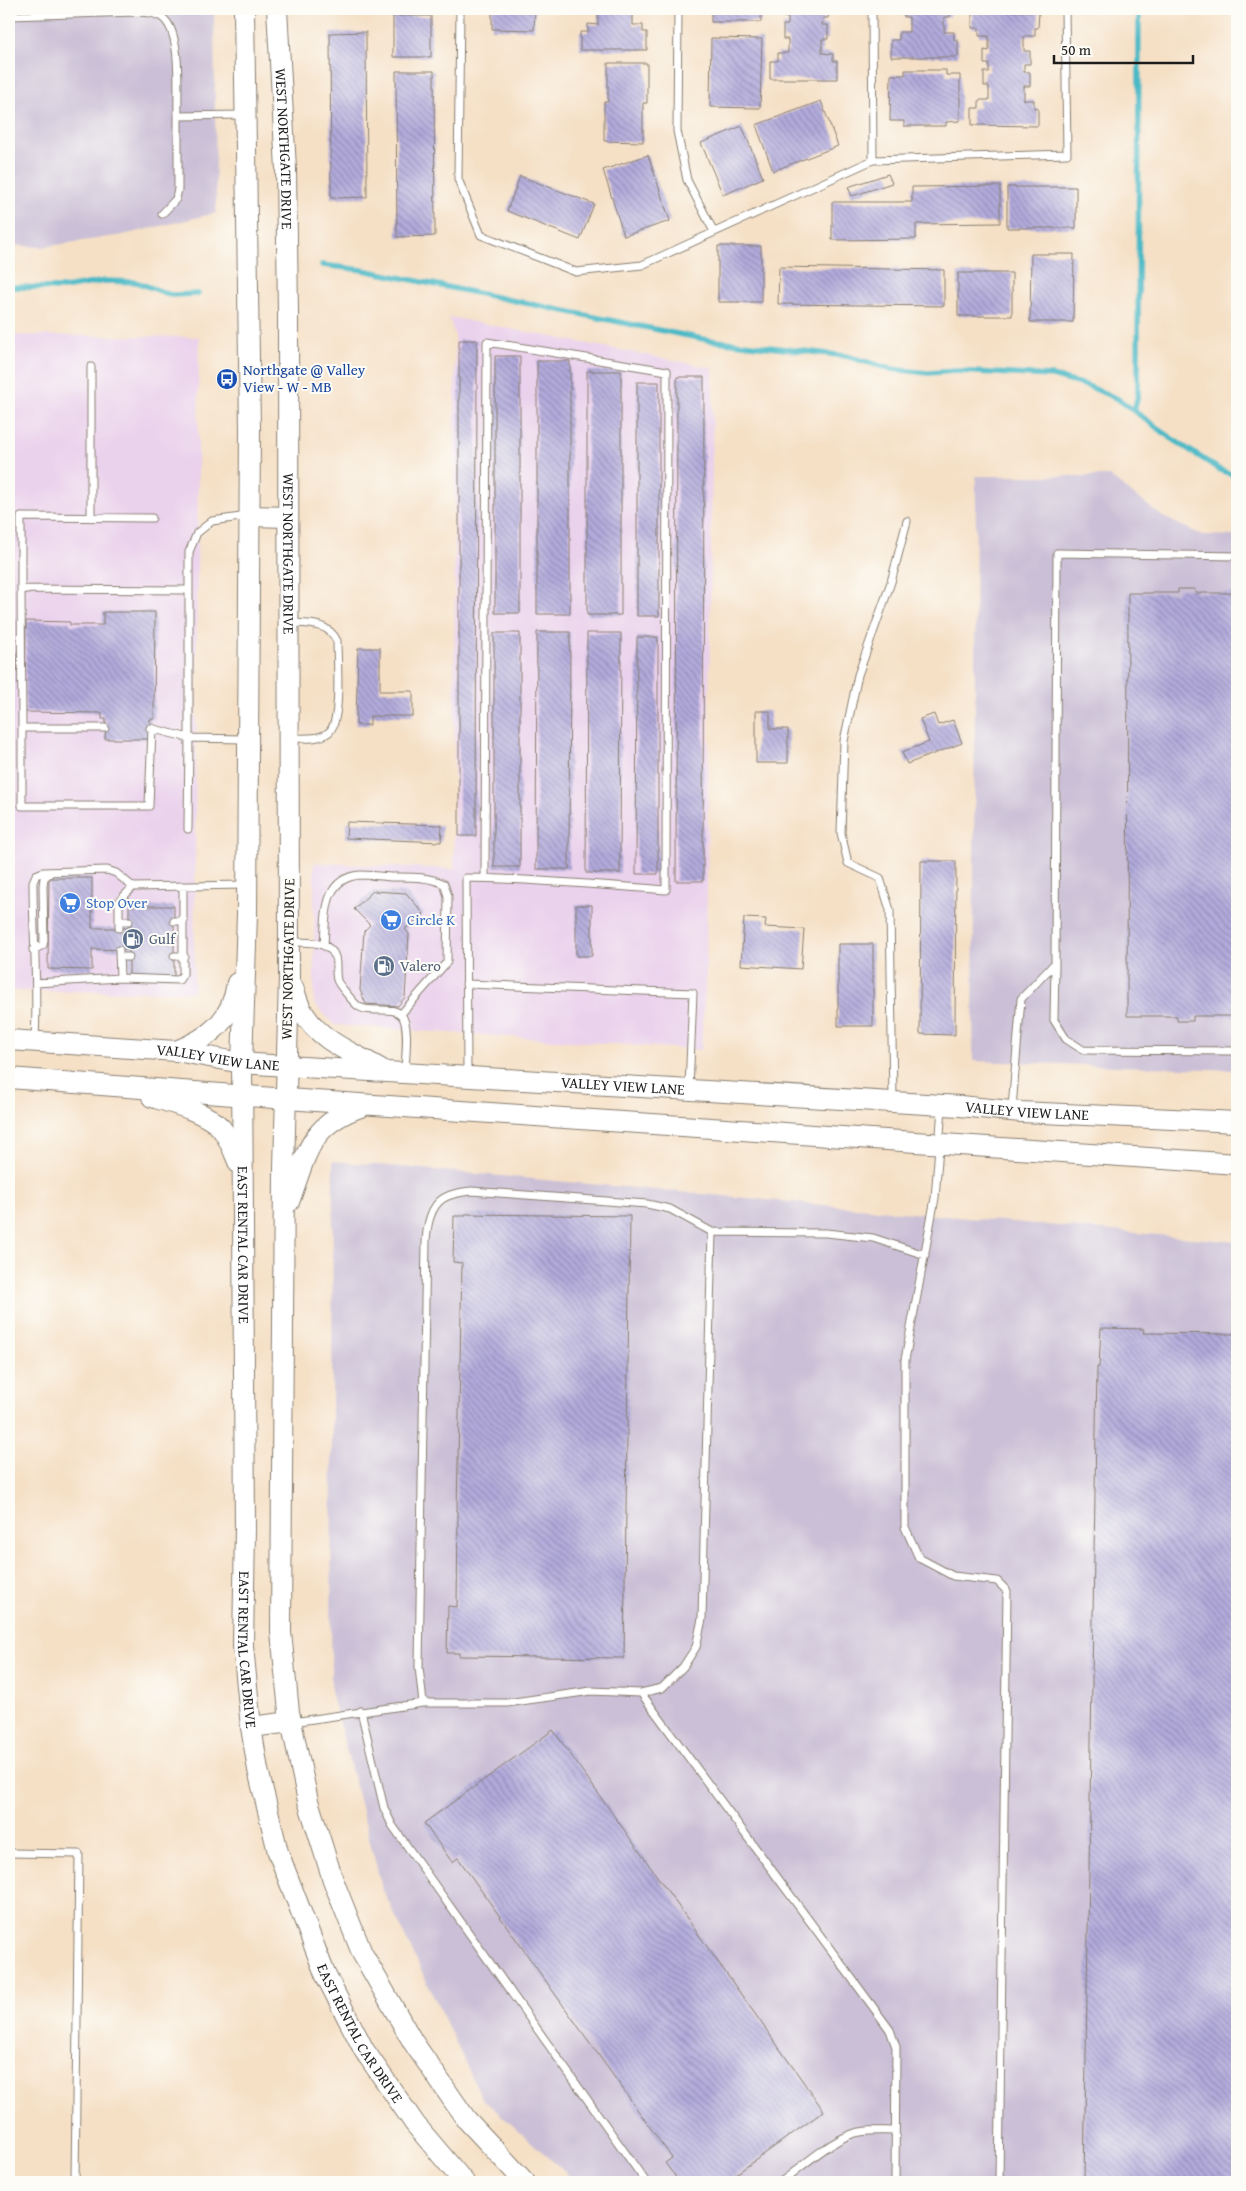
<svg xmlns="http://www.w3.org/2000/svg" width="1246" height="2191" font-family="'Gentium Book Plus',serif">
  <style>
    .built { fill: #ead1ec }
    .industrial { fill: #cabfd6 }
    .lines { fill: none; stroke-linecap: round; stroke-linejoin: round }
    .stream { stroke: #4cb9c6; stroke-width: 5.5 }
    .building { fill: url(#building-back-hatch) }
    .lane-casing { stroke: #887e71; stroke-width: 9 }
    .secondary-casing { stroke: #887e71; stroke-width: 22 }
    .lane { stroke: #fff; stroke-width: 7 }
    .secondary { stroke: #fff; stroke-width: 20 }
    .labels { text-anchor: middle; stroke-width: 4; stroke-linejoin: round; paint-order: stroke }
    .street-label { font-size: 15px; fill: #1c1c1c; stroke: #fdfcf7 }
    .transit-label { font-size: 15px; fill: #164399; stroke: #fdfcf7; text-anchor: start }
    .shop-label { font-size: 15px; fill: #366cbe; stroke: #fdfcf7; text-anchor: start }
    .service-label { font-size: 15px; fill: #4e5e75; stroke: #fdfcf7; text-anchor: start }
  </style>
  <defs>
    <pattern id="building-back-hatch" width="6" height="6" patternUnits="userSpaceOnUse" patternTransform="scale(1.25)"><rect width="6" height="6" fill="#b2abdc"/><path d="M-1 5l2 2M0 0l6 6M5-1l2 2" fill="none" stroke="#908ab2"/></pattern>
  </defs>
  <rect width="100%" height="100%" fill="#fdfcf7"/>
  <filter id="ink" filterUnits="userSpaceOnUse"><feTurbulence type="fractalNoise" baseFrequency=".02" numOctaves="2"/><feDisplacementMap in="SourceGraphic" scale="10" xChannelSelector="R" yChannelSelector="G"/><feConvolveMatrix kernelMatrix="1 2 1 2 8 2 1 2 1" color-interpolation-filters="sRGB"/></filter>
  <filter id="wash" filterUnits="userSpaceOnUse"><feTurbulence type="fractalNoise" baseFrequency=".0096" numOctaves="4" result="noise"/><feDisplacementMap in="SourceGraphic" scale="20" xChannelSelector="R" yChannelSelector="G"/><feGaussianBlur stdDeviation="1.12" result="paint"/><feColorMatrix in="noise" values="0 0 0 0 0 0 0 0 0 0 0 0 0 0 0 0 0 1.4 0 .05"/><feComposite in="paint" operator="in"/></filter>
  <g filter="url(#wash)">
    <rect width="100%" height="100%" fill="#f5e0c6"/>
    <path class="built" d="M449 317 713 368 706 974 701 1050 335 1025 314 1004V863L454 869 455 336Z
      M9 335 199 337 194 992 9 991Z"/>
    <path class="industrial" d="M9 9H214L216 213 123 235 42 247 9 245Z
      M976 476H1109L1163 517 1202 535 1237 536V1070L973 1061Z
      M333 1161 1237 1242V2182H576L482 2098 382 1888 331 1691Z"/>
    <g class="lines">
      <path class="stream" d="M322 265 363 270 708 340 846 356 891 369 928 373 956 371 1052 376 1088 386 1118 399 1171 438 1220 470 1237 476
        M9 287 64 288 105 281 136 282 171 295 198 294
        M1134 411 1138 395 1139 9"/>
    </g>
    <g id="blocks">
      <path class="building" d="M492 9H535L534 30 492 29Z
        M598 9H633V25H643V32H647V50H580V32H588V24L598 25Z
        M711 9H761V22H711Z
        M783 9H829L828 18H823L822 25H828V39H822V53L833 54V61H837V79H770V61H778V53H788V39H783V25H788V18L783 17Z
        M904 9H950V17H944V32H954V40H958V57H891V40H899V32H909V17H904Z
        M972 11H1039L1038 28H1035V36H1024V51H1030V64H1024V72H1030V86H1024V100H1034V108H1038V126L972 125V108H979V100H989V86H984V72H989V64H984V50L989 51V36H979V28H972Z
        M393 16H431V57H393Z
        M366 32 367 197 331 198 330 33Z
        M711 38 762 39 760 108 710 107Z
        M608 63H647V103H643V142L604 141V102H608Z
        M905 70H946V75H960V121L946 122V126H904V121H890L891 75H905Z
        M396 71H434L435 236 397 237Z
        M821 101 838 146 773 171 756 125Z
        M742 126 763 178 723 195 701 143Z
        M648 155 670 221 624 236 603 170Z
        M888 174 892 183 852 196 848 187Z
        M520 176 594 204 580 240 507 211Z
        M1000 186V223L916 224V239L832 240V202H912V187Z
        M1007 187H1076V228H1007Z
        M718 246H761V302H718Z
        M1031 254H1074L1073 322H1030Z
        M779 267 944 270V306L778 304Z
        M958 273H1012V316H958Z
        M459 340H477L476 836H459Z
        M495 356H520V613H495Z
        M537 361H570V614H537Z
        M587 371H621V615H587Z
        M677 377H704L703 881H676Z
        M637 382H659V616H637Z
        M1178 589H1195V593H1237V1016H1193V1021H1177V1016H1127L1128 593H1178Z
        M103 612H155L154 719H150V739H105L106 719H102V713L25 712 26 621 70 622V625H103Z
        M537 632H570L569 869H536Z
        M494 633H520V867H494Z
        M587 633H621L620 873H586Z
        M637 637H658V874H636Z
        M358 648H380V691H413V716H370V725H356Z
        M756 711H770V729H788V763H756Z
        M934 714 938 725 953 720 962 743 907 764 902 752 929 742 920 719Z
        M347 822 442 825 441 842 346 838Z
        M921 861H956L955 1035 920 1034Z
        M49 878H92V928H129V906H174V977H129V950L92 949V970L48 969Z
        M373 891 406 893 424 914 405 929 409 934 405 997 398 1006 366 1004 360 990 364 931 370 925 354 909Z
        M576 905H592V956H576Z
        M744 918 766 919 765 927 804 929 801 969 741 965Z
        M838 944H873V1026H838Z
        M465 1214 630 1216 624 1658 459 1656V1653H447L448 1606 457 1607 458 1511H457L462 1263 453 1262 454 1216H465Z
        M1101 1328 1144 1329 1143 1333 1237 1334V2182H1084L1097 1367H1099Z
        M553 1730 824 2111 725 2182H679L665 2163 672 2158 458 1858 452 1862 424 1823Z"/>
    </g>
  </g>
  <g filter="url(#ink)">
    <use href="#blocks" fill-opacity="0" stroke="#887e71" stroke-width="1"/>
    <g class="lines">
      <g class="lane-casing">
        <path id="lane" d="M460 9 458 179 481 235 576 272 642 265 873 160 1067 154 1065 9
          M678 9 677 131 687 180 714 232
          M872 9 873 160
          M9 16 136 12C145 12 159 13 165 20 182 37 177 93 178 116L243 115
          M162 214 176 199 178 189V116
          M91 518V367
          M21 589V517L152 518
          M290 623C309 624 328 622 337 641 337 660 342 721 329 732 319 740 304 738 292 738
          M22 728 21 589 189 590
          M105 728H22V806H149L152 728
          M150 728 189 738 188 829
          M245 739 189 738V552L197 533 212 521 248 516
          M119 921H129
          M174 921H184
          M119 928V901L133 887
          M290 942C304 942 330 940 335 957 337 964 335 972 337 980 337 983 355 1004 358 1006 370 1015 393 1004 402 1016 410 1026 405 1059 405 1073
          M324 946C326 918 322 878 360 875 370 875 381 876 391 877 409 877 428 876 444 884L448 896 447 962 401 1014
          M33 950 43 945 44 940 43 886 44 878 51 872
          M119 950 120 978
          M174 956H184
          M119 957H129
          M1055 963 1054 1020 1066 1039 1083 1050 1237 1051
          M36 983 120 978 179 980 183 974V886
          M466 984 693 993 689 1089
          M35 1039C38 987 33 934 33 882L36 875 43 872 107 870 116 873 133 887 245 885
          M467 1074 466 878C533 879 599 885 666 890L667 371 487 342 485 878
          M893 1099 890 910 880 878 848 863 841 833 844 741 858 675 891 582 907 521
          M942 1108 935 1198 905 1360V1527L919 1558 953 1576 997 1581 1007 1591 999 2182
          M1012 1108 1021 999 1055 963 1057 553 1237 556
          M641 1693 662 1688 683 1667 696 1647 702 1619 712 1232 826 1233 873 1238 925 1255
          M423 1703 419 1667 426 1241C427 1225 431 1202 448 1196 455 1193 464 1192 471 1191L647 1204 670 1209 712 1232
          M361 1711 384 1808 392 1825 646 2182
          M293 1722 423 1703H507L591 1691 641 1693 890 2030 896 2047 895 2182
          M9 1853 79 1854 75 2182
          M781 2182C803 2166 826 2144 852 2134 866 2129 881 2131 895 2131"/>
      </g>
      <g class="secondary-casing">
        <g id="secondary">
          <path id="s1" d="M244 9 250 429 247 914 242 1063 245 1529 243 1646 251 1727 258 1770 278 1852 325 1974 364 2050 415 2124 464 2182"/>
          <path id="s2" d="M277 9 286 169 288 311 289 978 284 1168 281 1632 289 1712 308 1801 333 1880 362 1953 413 2042 466 2119 525 2182"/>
          <path d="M250 516 288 517"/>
          <path d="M293 987C296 995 298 1005 303 1012 321 1043 355 1053 384 1071"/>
          <path id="s3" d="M9 1040 176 1051 242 1063 286 1066 960 1106 1021 1112 1237 1122"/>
          <path d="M176 1051C210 1038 232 1020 237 983"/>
          <path d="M9 1078 287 1099 1237 1164"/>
          <path d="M152 1097C172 1103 207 1112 221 1128 229 1138 234 1152 239 1164"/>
          <path d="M289 1202C307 1153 309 1124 363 1106"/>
          <path d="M251 1727 291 1722"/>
        </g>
      </g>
      <use href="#lane" class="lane"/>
      <use href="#secondary" class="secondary"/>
    </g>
  </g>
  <defs>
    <g id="bus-disc" transform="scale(1.125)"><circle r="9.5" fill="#1a4fb4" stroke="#fdfcf7"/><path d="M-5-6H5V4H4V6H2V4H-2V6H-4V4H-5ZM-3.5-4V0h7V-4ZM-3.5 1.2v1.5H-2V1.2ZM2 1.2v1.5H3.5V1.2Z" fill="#fff"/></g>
    <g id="supermarket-disc" transform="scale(1.125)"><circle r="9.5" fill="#3f7fe0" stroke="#fdfcf7"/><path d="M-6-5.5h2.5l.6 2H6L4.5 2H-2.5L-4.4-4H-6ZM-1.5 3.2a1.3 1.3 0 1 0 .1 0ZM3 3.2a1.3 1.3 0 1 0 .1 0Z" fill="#fff"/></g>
    <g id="fuel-disc" transform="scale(1.125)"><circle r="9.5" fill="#5c6f8a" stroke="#fdfcf7"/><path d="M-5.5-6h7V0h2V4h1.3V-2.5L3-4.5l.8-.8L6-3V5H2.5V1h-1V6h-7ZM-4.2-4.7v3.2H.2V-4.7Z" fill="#fff"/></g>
  </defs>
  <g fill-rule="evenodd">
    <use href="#bus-disc" x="227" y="379"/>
    <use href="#supermarket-disc" x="70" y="903"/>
    <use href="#supermarket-disc" x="391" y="920"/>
    <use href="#fuel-disc" x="133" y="939"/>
    <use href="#fuel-disc" x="384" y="966"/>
  </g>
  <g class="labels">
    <g class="street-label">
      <text dy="5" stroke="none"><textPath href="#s2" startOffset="140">WEST NORTHGATE DRIVE</textPath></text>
      <text dy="5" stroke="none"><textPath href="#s2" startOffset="545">WEST NORTHGATE DRIVE</textPath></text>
      <text transform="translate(288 959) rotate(-89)" y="5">WEST NORTHGATE DRIVE</text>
      <text dy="5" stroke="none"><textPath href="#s3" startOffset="210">VALLEY VIEW LANE</textPath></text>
      <text dy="5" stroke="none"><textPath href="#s3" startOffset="616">VALLEY VIEW LANE</textPath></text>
      <text dy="5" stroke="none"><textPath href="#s3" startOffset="1021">VALLEY VIEW LANE</textPath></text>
      <text dy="5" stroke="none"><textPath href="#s1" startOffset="1236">EAST RENTAL CAR DRIVE</textPath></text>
      <text dy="5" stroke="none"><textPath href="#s1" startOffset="1641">EAST RENTAL CAR DRIVE</textPath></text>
      <text dy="5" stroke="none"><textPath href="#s1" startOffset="2046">EAST RENTAL CAR DRIVE</textPath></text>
    </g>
    <g class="transit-label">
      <text x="243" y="375">Northgate @ Valley<tspan x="243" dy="17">View - W - MB</tspan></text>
    </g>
    <g class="shop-label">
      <text x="86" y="908">Stop Over</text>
      <text x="407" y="925">Circle K</text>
    </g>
    <g class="service-label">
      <text x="149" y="944">Gulf</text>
      <text x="400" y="971">Valero</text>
    </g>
  </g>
  <rect width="1246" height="2191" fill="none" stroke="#fdfcf7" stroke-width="30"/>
  <path d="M1054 55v8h139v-8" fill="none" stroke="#1c1c1c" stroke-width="2.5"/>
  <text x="1061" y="55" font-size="15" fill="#1c1c1c" stroke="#fdfcf7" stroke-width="4" paint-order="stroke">50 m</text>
</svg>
